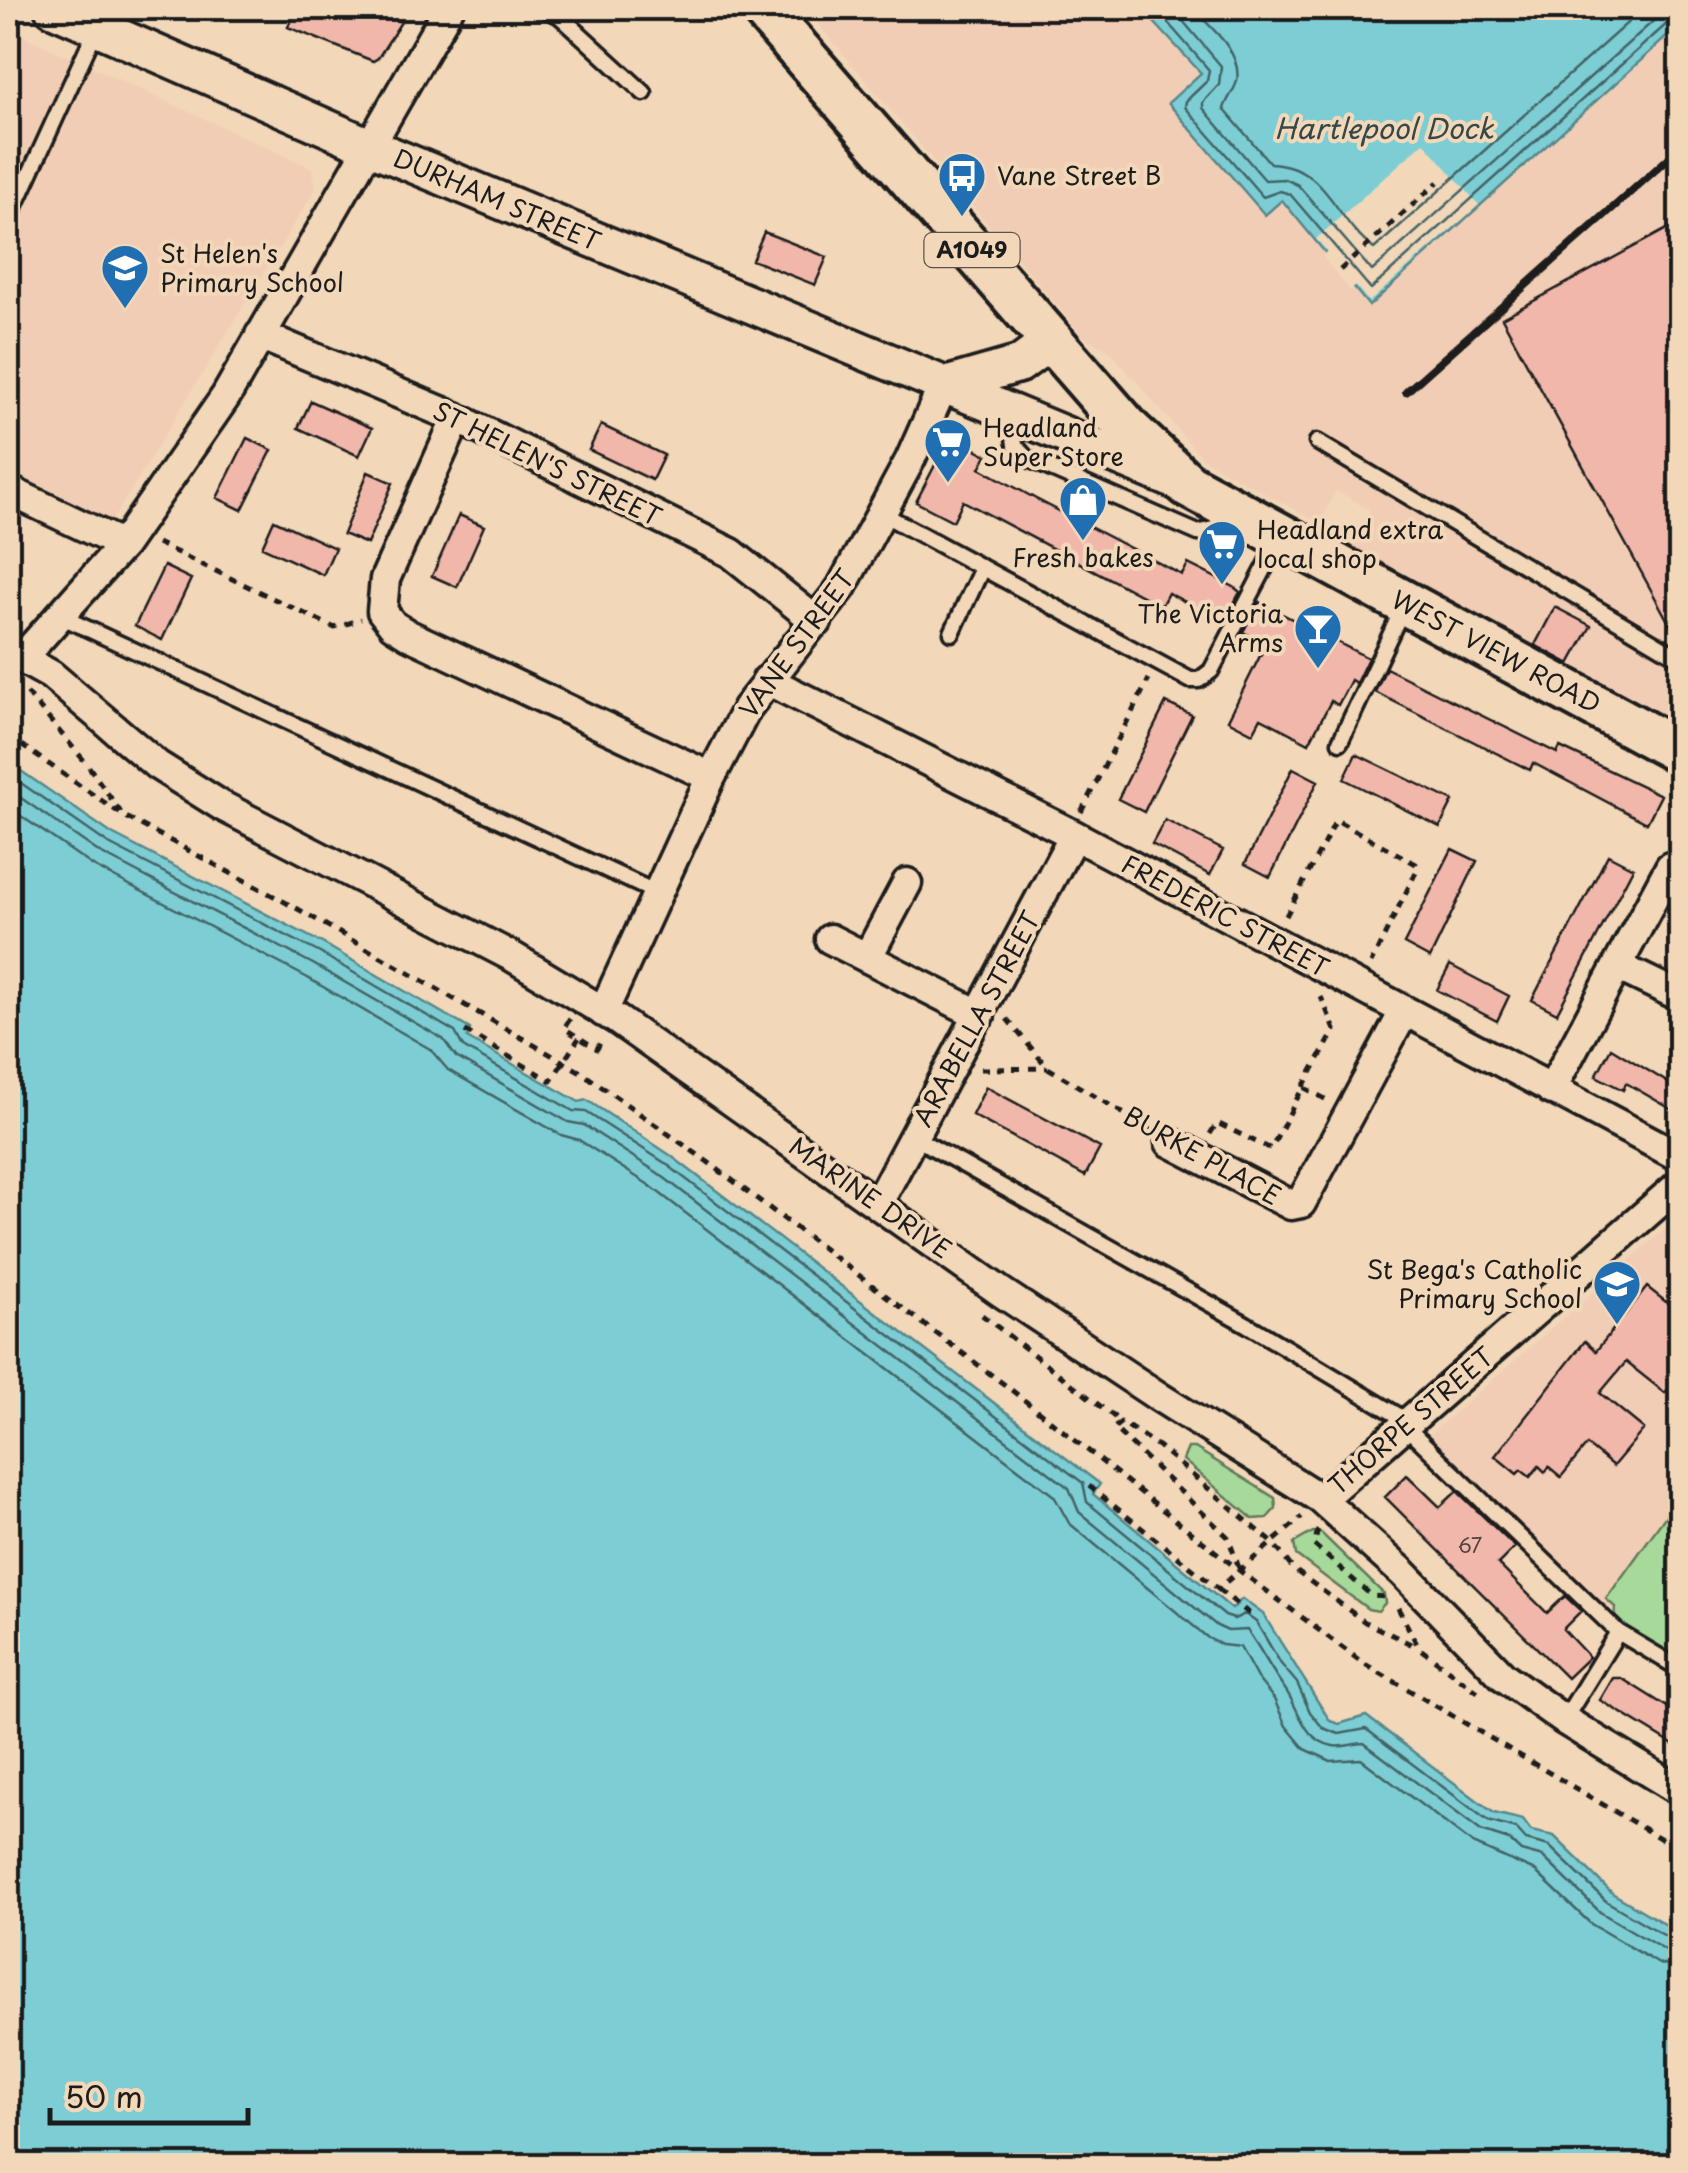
<svg xmlns="http://www.w3.org/2000/svg" width="1688" height="2173" font-family="'Playpen Sans',sans-serif">
  <style>
    .built { fill: #f2cdb5 }
    .green { fill: #a6d99a; stroke: #617a5b; stroke-width: 2.5 }
    .water { fill: #7dced4; stroke: #56878a; stroke-width: 2.5 }
    .pier { fill: #f2d7b9 }
    .lines { fill: none; stroke-linecap: round; stroke-linejoin: round }
    .shore { stroke: #436366; stroke-width: 2.5 }
    .building { fill: #f1b7ab; stroke: #1c1c1c; stroke-width: 2.5 }
    .service-casing { stroke: #1c1c1c; stroke-width: 21 }
    .minor-casing { stroke: #1c1c1c; stroke-width: 35 }
    .tertiary-casing { stroke: #1c1c1c; stroke-width: 42 }
    .primary-casing { stroke: #1c1c1c; stroke-width: 50 }
    .path { stroke: #1c1c1c; stroke-width: 5; stroke-dasharray: 8 8; stroke-linecap: butt }
    .service { stroke: #f2d7b9; stroke-width: 14 }
    .minor { stroke: #f2d7b9; stroke-width: 28 }
    .tertiary { stroke: #f2d7b9; stroke-width: 35 }
    .primary { stroke: #f2d7b9; stroke-width: 42 }
    .rail { stroke: #1c1c1c; stroke-width: 8 }
    .labels { text-anchor: middle; stroke-width: 8; stroke-linejoin: round; paint-order: stroke }
    .number-label { font-size: 20px; fill: #514340 }
    .shield { fill: #f2d7b9; stroke: #5c544b; stroke-width: 2.5 }
    .shield-label { font-size: 22px; font-weight: bold; fill: #1c1c1c }
    .poi-label { font-size: 25px; fill: #1c1c1c; stroke: #f2d7b9; text-anchor: start }
    .street-label { font-size: 25px; fill: #1c1c1c; stroke: #f2d7b9 }
    .water-label { font-size: 28px; font-style: italic; fill: #34484a; stroke: #f2d7b9 }
  </style>
  <rect width="100%" height="100%" fill="#f2d7b9"/>
  <filter id="ink" filterUnits="userSpaceOnUse"><feTurbulence type="fractalNoise" baseFrequency=".01" numOctaves="2"/><feDisplacementMap in="SourceGraphic" scale="20" xChannelSelector="R" yChannelSelector="G"/><feConvolveMatrix kernelMatrix="1 2 1 2 8 2 1 2 1" color-interpolation-filters="sRGB"/></filter>
  <g filter="url(#ink)">
    <path class="built" d="M804 8H1680V723L1350 548 1370 510 1336 490 1319 523 1203 459 1111 352 1083 336Z
      M8 29 312 168 316 188 107 529 8 481Z
      M1680 1216V1656L1602 1602 1427 1437Z"/>
    <path class="green" d="M1188 1448H1195L1275 1498 1276 1508 1267 1518 1253 1519 1183 1460Z
      M1680 1496V1664L1614 1623 1615 1607 1606 1599Z
      M1313 1532 1321 1533 1384 1594 1385 1603 1378 1611 1368 1609 1296 1555 1294 1543Z"/>
    <path class="water" d="M1141 8H1680V25L1369 306 1282 200 1265 215 1168 103 1201 73Z
      M8 762 112 834 324 944 470 1029 467 1038 579 1102 587 1100 670 1155 1100 1484 1093 1494 1232 1609 1242 1599 1263 1614 1330 1721 1339 1724 1366 1716 1494 1813 1523 1820 1531 1831 1554 1836 1612 1893 1680 1933V2165H8Z"/>
    <path class="pier" d="M1424 142 1479 205 1369 302 1356 286 1350 291 1322 256 1327 251 1316 239Z"/>
    <g class="lines">
      <path class="shore" d="M1155 8 1209 70 1207 81 1186 101 1185 107 1263 197 1280 191 1290 194 1371 289 1670 21 1680 18
        M1172 8 1221 66 1219 85 1203 102V108L1265 180 1285 179 1298 185 1372 271 1668 8
        M1192 8C1210 27 1242 51 1237 81 1234 92 1226 100 1224 109L1270 163C1329 166 1333 219 1374 249L1644 8
        M8 774 107 843 320 953 455 1032 463 1047 573 1111 586 1112 665 1163 1083 1483 1087 1502 1225 1616 1234 1619 1245 1614 1256 1622 1281 1664 1297 1683 1310 1712 1323 1728 1339 1734 1366 1729 1488 1821 1516 1829 1526 1840 1549 1846 1606 1901 1672 1940 1680 1941
        M8 789 100 853 313 964 443 1039 456 1057 568 1122 584 1125 658 1173 1069 1488 1079 1512 1217 1626 1228 1631 1247 1630C1261 1649 1271 1670 1285 1689 1300 1710 1303 1740 1333 1746 1344 1748 1354 1743 1364 1743L1481 1831 1509 1840 1521 1851 1543 1857 1600 1912 1666 1951 1680 1954
        M8 807 93 866 306 977 430 1049 448 1070 561 1135 579 1140 649 1185 1054 1496 1069 1523 1208 1638 1222 1645 1240 1647 1257 1678 1274 1699 1286 1726 1305 1749 1331 1761 1361 1759 1473 1844 1535 1871 1591 1924 1659 1964 1680 1969"/>
    </g>
    <path class="building" d="M297 8H372L401 22 378 58 373 61 288 27Z
      M1680 222V643L1502 318Z
      M764 232 827 257 815 285 752 260Z
      M311 401 372 428 359 456 298 428Z
      M601 425 664 455 652 480 589 450Z
      M950 436 987 455 980 468 1036 499 1182 575 1188 564 1234 587 1240 592 1224 622 1168 593 1161 606 963 501 953 521 916 502Z
      M247 438 272 450 242 510 217 498Z
      M368 472 393 483 367 544 343 534Z
      M459 515 484 526 457 587 432 576Z
      M274 520 335 548 323 575 262 547Z
      M164 566 191 579 162 640 135 626Z
      M1259 602 1368 658 1356 683 1351 680 1338 705 1331 701 1309 743 1261 718 1253 733 1228 720 1266 644 1243 632Z
      M1555 607 1591 626 1570 664 1535 645Z
      M1386 668 1557 753 1560 747 1661 795 1647 823 1533 763 1530 770 1375 692Z
      M1166 703 1192 715 1144 812 1118 799Z
      M1356 754 1453 801 1440 827 1344 779Z
      M1293 768 1318 781 1270 877 1245 864Z
      M1165 820 1223 850 1210 875 1152 844Z
      M1452 849 1477 861 1430 958 1404 944Z
      M1608 855 1633 868 1557 1013 1532 1000Z
      M1450 965 1509 996 1497 1021 1437 990Z
      M1611 1048 1680 1090V1114L1626 1083 1623 1090 1596 1076Z
      M986 1087 1100 1148 1085 1176 972 1115Z
      M1647 1287 1680 1313V1393L1671 1385 1665 1393 1626 1362 1600 1393 1644 1429 1613 1466 1587 1445 1561 1477 1549 1467 1545 1472 1539 1466 1530 1477 1521 1470 1517 1474 1495 1456 1585 1341 1596 1351Z
      M1407 1475 1440 1507 1457 1491 1515 1547 1498 1564 1547 1613 1565 1596 1581 1611 1563 1629 1589 1657 1567 1678 1385 1497Z
      M1613 1678H1621L1680 1715V1749L1600 1700Z"/>
    <g class="lines">
      <g class="service-casing">
        <path id="service" d="M545 8 560 16 644 93
          M8 222 97 27
          M1011 415 1015 445 1026 458 1198 533 1239 522
          M1317 442 1680 658
          M883 514 1190 680H1199L1211 671 1279 541
          M60 616 657 893
          M952 633 982 568
          M1340 742 1403 608
          M914 1137 1246 1324 1409 1422
          M1405 1426 1618 1632 1680 1669
          M1564 1720 1618 1632"/>
      </g>
      <g class="minor-casing">
        <path id="minor" d="M260 335 457 418 731 553 817 622
          M457 418 385 579 382 611 393 625 409 635 711 777
          M8 490 123 545
          M8 651 51 675 157 765 222 806 513 957 616 1019 1001 1292 1159 1397 1321 1499 1402 1572 1503 1676 1564 1720 1680 1791
          M22 658 123 545 226 396 449 8
          M767 680 1074 835 1680 1157
          M830 939 980 1015
          M867 958 907 883
          M1617 966 1673 993
          M603 1012 711 777 747 708 841 588 910 460 943 386
          M1551 1090 1670 867
          M1170 1142 1291 1205 1301 1203 1404 1012
          M878 1203 1074 835
          M1321 1499 1680 1184"/>
      </g>
      <g class="tertiary-casing">
        <path id="tertiary" d="M53 8 371 147 1176 481
          M943 386 1020 364 1051 341"/>
      </g>
      <g class="primary-casing">
        <path id="primary" d="M762 8 1131 432 1188 485 1680 752"/>
      </g>
      <path class="path" d="M1340 270 1438 182
        M157 543 335 628 361 619
        M27 693 87 764 122 814
        M8 736 124 816 298 909 581 1072 708 1162 1009 1388 1240 1571 1363 1663 1680 1850
        M1081 812 1149 679
        M1286 916 1336 820 1416 864 1417 870 1371 963
        M570 1019 564 1028 597 1049 601 1041
        M1007 1019 1048 1068 1151 1130
        M465 1031 551 1081 579 1038
        M981 1069 1048 1068
        M1303 1087 1335 1030 1321 997
        M1210 1134 1217 1123 1271 1149 1303 1087 1329 1101
        M982 1315 1121 1422
        M1089 1486 1218 1589 1302 1517
        M1318 1530 1314 1545 1372 1596 1388 1597
        M1239 1568 1228 1537 1114 1428 1121 1422 1158 1446 1273 1543 1293 1569 1365 1622 1417 1647
        M1218 1589 1251 1615
        M1398 1608 1419 1648 1478 1692"/>
      <use href="#service" class="service"/>
      <use href="#minor" class="minor"/>
      <use href="#tertiary" class="tertiary"/>
      <use href="#primary" class="primary"/>
      <path class="rail" d="M1406 392 1680 148"/>
    </g>
  </g>
  <defs>
    <g id="bus-pin" transform="scale(2.5)"><path d="M0 17L-7.5 6A9.5 9.5 0 1 1 7.5 6Z" fill="#1f6fb2" stroke="#f2d7b9"/><path d="M-5-6H5V4H4V6H2V4H-2V6H-4V4H-5ZM-3.5-4V0h7V-4ZM-3.5 1.2v1.5H-2V1.2ZM2 1.2v1.5H3.5V1.2Z" fill="#fff"/></g>
    <g id="school-pin" transform="scale(2.5)"><path d="M0 17L-7.5 6A9.5 9.5 0 1 1 7.5 6Z" fill="#1f6fb2" stroke="#f2d7b9"/><path d="M0-5L7-2L0 1L-7-2ZM-4 1L0 2.5L4 1V4Q0 6-4 4Z" fill="#fff"/></g>
    <g id="supermarket-pin" transform="scale(2.5)"><path d="M0 17L-7.5 6A9.5 9.5 0 1 1 7.5 6Z" fill="#1f6fb2" stroke="#f2d7b9"/><path d="M-6-5.5h2.5l.6 2H6L4.5 2H-2.5L-4.4-4H-6ZM-1.5 3.2a1.3 1.3 0 1 0 .1 0ZM3 3.2a1.3 1.3 0 1 0 .1 0Z" fill="#fff"/></g>
    <g id="shop-pin" transform="scale(2.5)"><path d="M0 17L-7.5 6A9.5 9.5 0 1 1 7.5 6Z" fill="#1f6fb2" stroke="#f2d7b9"/><path d="M-5-2.5h2.3a2.7 3.5 0 0 1 5.4 0H5L5.5 6h-11ZM-1.5-2.5h3a1.5 2.3 0 0 0-3 0Z" fill="#fff"/></g>
    <g id="bar-pin" transform="scale(2.5)"><path d="M0 17L-7.5 6A9.5 9.5 0 1 1 7.5 6Z" fill="#1f6fb2" stroke="#f2d7b9"/><path d="M-6-5H6L.8 .8V4.5H3.5V6h-7V4.5H-.8V.8Z" fill="#fff"/></g>
  </defs>
  <g fill-rule="evenodd">
    <use href="#bus-pin" x="962" y="176"/>
    <use href="#school-pin" x="125" y="268"/>
    <use href="#supermarket-pin" x="948" y="442"/>
    <use href="#shop-pin" x="1083" y="500"/>
    <use href="#supermarket-pin" x="1222" y="544"/>
    <use href="#bar-pin" x="1318" y="628"/>
    <use href="#school-pin" x="1617" y="1284"/>
  </g>
  <g class="labels">
    <g class="number-label">
      <text x="1470" y="1553">67</text>
    </g>
    <rect class="shield" x="924.5" y="233" width="95" height="34" rx="8"/>
    <g class="shield-label">
      <text x="972" y="258">A1049</text>
    </g>
    <g class="poi-label">
      <text x="997" y="185">Vane Street B</text>
      <text x="160" y="263">St Helen's<tspan x="160" dy="29">Primary School</tspan></text>
      <text x="983" y="437">Headland<tspan x="983" dy="29">Super Store</tspan></text>
      <text x="1257" y="539">Headland extra<tspan x="1257" dy="29">local shop</tspan></text>
      <text x="1083" y="567" text-anchor="middle">Fresh bakes</text>
      <text x="1283" y="623" text-anchor="end">The Victoria<tspan x="1283" dy="29">Arms</tspan></text>
      <text x="1582" y="1279" text-anchor="end">St Bega's Catholic<tspan x="1582" dy="29">Primary School</tspan></text>
    </g>
    <g class="street-label">
      <text transform="translate(497 200) rotate(23)" y="9">DURHAM STREET</text>
      <text transform="translate(547 464) rotate(26)" y="9">ST HELEN'S STREET</text>
      <text transform="translate(797 644) rotate(-54)" y="9">VANE STREET</text>
      <text transform="translate(1496 652) rotate(28)" y="9">WEST VIEW ROAD</text>
      <text transform="translate(1225 916) rotate(28)" y="9">FREDERIC STREET</text>
      <text transform="translate(977 1019) rotate(-62)" y="9">ARABELLA STREET</text>
      <text transform="translate(1202 1156) rotate(29)" y="9">BURKE PLACE</text>
      <text transform="translate(870 1198) rotate(35)" y="9">MARINE DRIVE</text>
      <text transform="translate(1411 1421) rotate(-41)" y="9">THORPE STREET</text>
    </g>
    <g class="water-label">
      <text x="1384" y="139">Hartlepool Dock</text>
    </g>
  </g>
  <rect width="1688" height="2173" fill="none" stroke="#f2d7b9" stroke-width="40"/>
  <rect x="20" y="20" width="1648" height="2133" fill="none" stroke="#1c1c1c" stroke-width="4" filter="url(#ink)"/>
  <path d="M50 2108v15h198v-15" fill="none" stroke="#1c1c1c" stroke-width="5"/>
  <text x="65" y="2108" font-size="30" fill="#1c1c1c" stroke="#f2d7b9" stroke-width="8" paint-order="stroke">50 m</text>
</svg>
